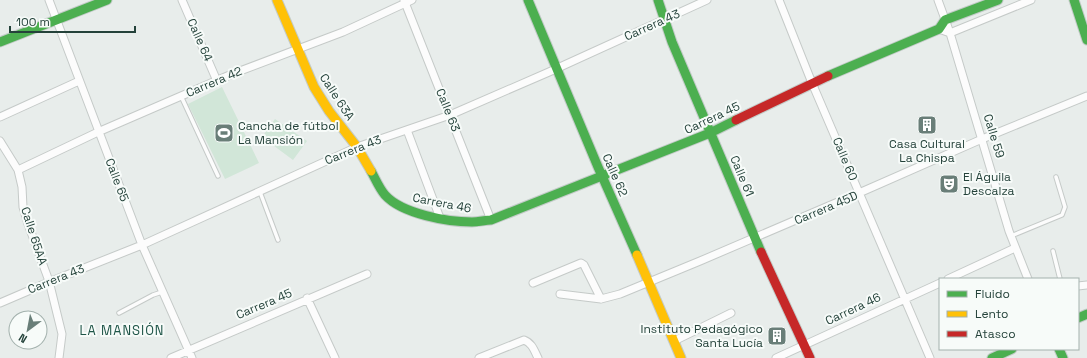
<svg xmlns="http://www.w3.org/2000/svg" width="1087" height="358" font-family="'Space Grotesk',sans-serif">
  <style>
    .green { fill: #d1e6d8 }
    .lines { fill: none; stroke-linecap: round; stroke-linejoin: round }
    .lane-casing { stroke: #c5cac8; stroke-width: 5.5 }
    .street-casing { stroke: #c5cac8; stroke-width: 9 }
    .fast-casing { stroke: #c3cbc8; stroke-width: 11 }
    .slow-casing { stroke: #c3cbc8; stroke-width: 11 }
    .jam-casing { stroke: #c3cbc8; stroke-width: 11 }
    .lane { stroke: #fcfcfc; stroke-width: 3.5 }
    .street { stroke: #fcfcfc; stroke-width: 7 }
    .fast { stroke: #4caf50; stroke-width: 9 }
    .slow { stroke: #ffc107; stroke-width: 9 }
    .jam { stroke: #c62828; stroke-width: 9 }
    .labels { text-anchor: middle; stroke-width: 4; stroke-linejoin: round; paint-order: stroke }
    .street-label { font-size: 12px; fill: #24423a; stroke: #f7fbf9 }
    .poi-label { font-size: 12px; fill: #24423a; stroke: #f7fbf9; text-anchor: start }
    .neighbourhood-label { font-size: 13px; letter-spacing: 1px; fill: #1f5548; stroke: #f7fbf9 }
  </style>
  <rect width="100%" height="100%" fill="#e8edeb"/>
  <path class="green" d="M222 87 259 163 225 179 188 104Z
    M275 119 307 141 293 160 262 137Z"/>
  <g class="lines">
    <g class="lane-casing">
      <path id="lane" d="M181 96 218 176
        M260 192 278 240
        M1011 236 1062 215 1065 207 1056 177
        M1053 251 1060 279
        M119 313 153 295 162 292"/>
    </g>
    <g class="street-casing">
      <path id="street" d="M49 0 142 245 192 358
        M182 0 217 81
        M404 0 491 220
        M779 0 812 83 930 358
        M938 0 950 33 1009 231 1028 279
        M939 29 950 33 1031 0
        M0 117 79 81
        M407 130 440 218
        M0 141 18 170 22 187 23 207 28 224 49 281 62 334 59 358
        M18 170 98 132 232 74 343 32 412 0
        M948 279 1015 248
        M533 283 581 263 584 265 601 299
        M1078 286 1087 285
        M560 294 601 299 620 294 700 261 859 193 982 139 1087 96
        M307 298 335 358
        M0 303 49 282 142 245 357 147 450 115 549 72 707 0
        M674 341 731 313
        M171 358 367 274
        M479 358 524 340C532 343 534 350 538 358
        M776 358 940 283"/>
    </g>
    <g class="fast-casing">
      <path id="fast" d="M528 0 598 167 637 255
        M658 0 672 42 761 252
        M1074 0 1087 40
        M0 42 107 0
        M828 76 939 29 945 20 998 0
        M371 171C375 178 379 188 385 195 402 214 448 222 472 222 479 222 485 220 491 220L710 133 736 120
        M1078 318 1087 314
        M1059 349 1063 358
        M992 358 1012 349"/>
    </g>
    <g class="slow-casing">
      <path id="slow" d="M277 0 314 87 329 111 357 147 371 171
        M637 255 681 358"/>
    </g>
    <g class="jam-casing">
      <path id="jam" d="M736 120 828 76
        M761 252 810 358"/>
    </g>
    <use href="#lane" class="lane"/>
    <use href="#street" class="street"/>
    <use href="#fast" class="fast"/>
    <use href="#slow" class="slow"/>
    <use href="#jam" class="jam"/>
  </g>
  <defs>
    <g id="building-square" transform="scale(1)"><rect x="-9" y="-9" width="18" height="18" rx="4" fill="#697e78" stroke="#f7fbf9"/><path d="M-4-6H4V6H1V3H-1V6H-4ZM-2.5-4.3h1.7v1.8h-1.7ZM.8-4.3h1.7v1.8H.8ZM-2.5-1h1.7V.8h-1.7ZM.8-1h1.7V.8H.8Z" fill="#fff"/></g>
    <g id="stadium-square" transform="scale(1)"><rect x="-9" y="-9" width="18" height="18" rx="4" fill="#697e78" stroke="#f7fbf9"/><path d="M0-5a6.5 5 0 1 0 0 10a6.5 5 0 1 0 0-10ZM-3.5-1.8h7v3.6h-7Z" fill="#fff"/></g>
    <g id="theatre-square" transform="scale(1)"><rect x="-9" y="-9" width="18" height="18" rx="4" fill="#697e78" stroke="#f7fbf9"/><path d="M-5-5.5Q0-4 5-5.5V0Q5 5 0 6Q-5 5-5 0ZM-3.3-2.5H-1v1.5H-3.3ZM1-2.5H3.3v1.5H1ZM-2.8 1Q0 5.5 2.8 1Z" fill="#fff"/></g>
  </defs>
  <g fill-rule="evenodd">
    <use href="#building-square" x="927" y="125"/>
    <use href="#stadium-square" x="224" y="133"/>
    <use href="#theatre-square" x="949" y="184"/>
    <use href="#building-square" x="777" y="336"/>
  </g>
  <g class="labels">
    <g class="street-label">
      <text transform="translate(652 25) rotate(-24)" y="4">Carrera 43</text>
      <text transform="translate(200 40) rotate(66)" y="4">Calle 64</text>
      <text transform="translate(214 82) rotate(-23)" y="4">Carrera 42</text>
      <text transform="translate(337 97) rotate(57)" y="4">Calle 63A</text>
      <text transform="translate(448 110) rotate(68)" y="4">Calle 63</text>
      <text transform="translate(712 118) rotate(-25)" y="4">Carrera 45</text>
      <text transform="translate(994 136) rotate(73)" y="4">Calle 59</text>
      <text transform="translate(353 150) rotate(-22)" y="4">Carrera 43</text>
      <text transform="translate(845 159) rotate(67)" y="4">Calle 60</text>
      <text transform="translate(615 175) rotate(66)" y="4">Calle 62</text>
      <text transform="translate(742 176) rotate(67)" y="4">Calle 61</text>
      <text transform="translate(117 180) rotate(69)" y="4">Calle 65</text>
      <text transform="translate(442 203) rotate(11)" y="4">Carrera 46</text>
      <text transform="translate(826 208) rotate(-23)" y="4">Carrera 45D</text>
      <text transform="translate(34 236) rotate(72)" y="4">Calle 65AA</text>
      <text transform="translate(56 279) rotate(-22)" y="4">Carrera 43</text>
      <text transform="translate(264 304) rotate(-23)" y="4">Carrera 45</text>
      <text transform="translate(853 309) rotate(-25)" y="4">Carrera 46</text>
    </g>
    <g class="poi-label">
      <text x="238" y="130">Cancha de fútbol<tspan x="238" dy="14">La Mansión</tspan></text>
      <text x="927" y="148" text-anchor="middle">Casa Cultural<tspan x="927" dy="14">La Chispa</tspan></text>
      <text x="963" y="181">El Águila<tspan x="963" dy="14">Descalza</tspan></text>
      <text x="763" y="333" text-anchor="end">Instituto Pedagógico<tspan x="763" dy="14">Santa Lucía</tspan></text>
    </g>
    <g class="neighbourhood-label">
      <text x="122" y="335">LA MANSIÓN</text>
    </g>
  </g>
  <rect x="939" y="278" width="140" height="72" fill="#f7fbf9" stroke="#a3b1ad"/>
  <rect x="947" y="291" width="20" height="6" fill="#4caf50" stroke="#a3b1ad"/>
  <text x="975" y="298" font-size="12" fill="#24423a">Fluido</text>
  <rect x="947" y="311" width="20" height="6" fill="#ffc107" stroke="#a3b1ad"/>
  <text x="975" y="318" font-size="12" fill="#24423a">Lento</text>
  <rect x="947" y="331" width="20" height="6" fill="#c62828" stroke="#a3b1ad"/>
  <text x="975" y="338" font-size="12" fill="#24423a">Atasco</text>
  <g transform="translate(28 330) rotate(212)"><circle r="19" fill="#f7fbf9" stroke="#a3b1ad"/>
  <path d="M0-3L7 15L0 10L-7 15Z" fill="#697e78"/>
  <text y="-6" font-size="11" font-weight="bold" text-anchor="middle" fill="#24423a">N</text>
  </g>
  <path d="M10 26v6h125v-6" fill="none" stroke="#24423a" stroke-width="2"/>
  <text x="16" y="26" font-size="12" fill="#24423a" stroke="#f7fbf9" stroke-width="3" paint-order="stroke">100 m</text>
</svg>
